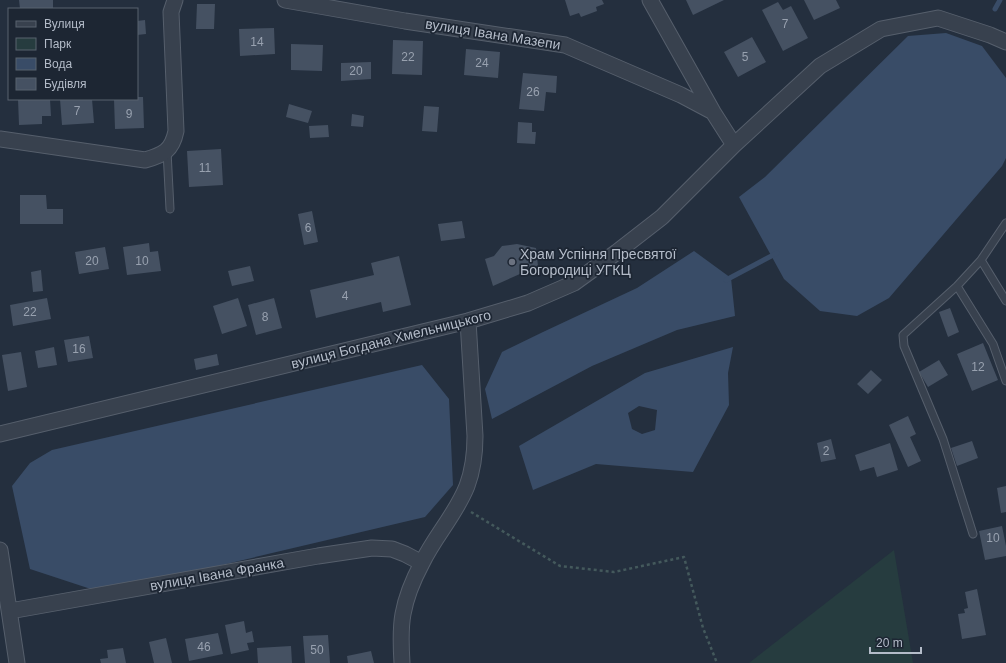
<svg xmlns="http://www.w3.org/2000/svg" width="1006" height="663" font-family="Arial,sans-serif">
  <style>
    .green { fill: #263c3f }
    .water { fill: #394c67; fill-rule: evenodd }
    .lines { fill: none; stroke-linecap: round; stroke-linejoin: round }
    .stream { stroke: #394c67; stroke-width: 5 }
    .building { fill: #455162 }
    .lane-casing { stroke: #565f6c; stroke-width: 9 }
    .street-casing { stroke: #565f6c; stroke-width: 17 }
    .path { stroke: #44595c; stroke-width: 2.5; stroke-dasharray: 3 3; stroke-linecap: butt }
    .lane { stroke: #38414e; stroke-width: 7 }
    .street { stroke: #38414e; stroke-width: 15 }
    .worship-dot { fill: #6b7280; stroke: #1d2633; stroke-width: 1.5 }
    .labels { text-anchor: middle; stroke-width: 3.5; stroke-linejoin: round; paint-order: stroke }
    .number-label { font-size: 12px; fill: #98a1af }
    .street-label { font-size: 14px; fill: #b4bcc9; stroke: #1d2633 }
    .poi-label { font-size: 14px; fill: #b4bcc9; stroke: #1d2633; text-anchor: start }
  </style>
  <rect width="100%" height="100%" fill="#242f3e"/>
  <path class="green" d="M894 550 913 663H749Z"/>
  <path class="water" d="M946 33 982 46 1006 78V158L1002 166 889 298 857 316 820 311 784 279 739 197 765 177 908 36Z
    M694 251 731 278 735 316 677 330 592 366 492 419 485 389 502 352 543 332 637 288Z
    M733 347 728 373 729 405 693 472 596 464 533 490 519 446 645 373ZM639 406 657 410 655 430 642 434 632 429 628 413Z
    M422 365 449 399 453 485 425 517 103 593 30 569 12 486 30 463 52 450Z"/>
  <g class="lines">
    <path class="stream" d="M995 9 1000 0
      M726 280 777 253"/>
  </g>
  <path class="building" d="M19 0H53V8L20 9Z
    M565 0H602L604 4 596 7 597 11 581 17 579 13 570 16Z
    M686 0H724L693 15Z
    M804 0H836L840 8 814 20Z
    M778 2 783 10 791 6 808 38 783 51 762 10Z
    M197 4H215L214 29H196Z
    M145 20 146 34 137 35V21Z
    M274 28 275 54 240 56 239 29Z
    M752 37 766 62 738 77 724 52Z
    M393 40 423 41 422 75 392 74Z
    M291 44 323 45 322 71 291 70Z
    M466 49 500 52 498 78 464 75Z
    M371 62V79L341 81V63Z
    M523 73 557 76 556 93 546 92 544 111 519 109Z
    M137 97H143L144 128 115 129 114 99H137Z
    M18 99H50L51 116H42V124L19 125Z
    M60 99H92L94 123 62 125Z
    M289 104 312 111 308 123 286 117Z
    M424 106 439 107 437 132 422 131Z
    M352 114 364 116 363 127 351 126Z
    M518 122 532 123V132H536L535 144 517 143Z
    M328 125 329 137 310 138 309 126Z
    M221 149 223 185 189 187 187 151Z
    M20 195H46L47 209H63V224H20Z
    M312 211 318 242 304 245 298 214Z
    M462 221 465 238 441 241 438 224Z
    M149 243 150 252 158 251 161 271 127 275 123 247Z
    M517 244 536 248 538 266 493 286 485 259 494 256 502 246Z
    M105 247 109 269 79 274 75 252Z
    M399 256 411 305 383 312 381 302 316 318 310 290 374 275 371 263Z
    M250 266 254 281 232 286 228 271Z
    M41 270 43 291 33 292 31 272Z
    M47 298 51 319 13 326 10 305Z
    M238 298 247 326 222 334 213 306Z
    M274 298 282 328 256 335 248 305Z
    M950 308 959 332 948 337 939 312Z
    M89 336 93 358 68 362 64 340Z
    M983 343 998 380 972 391 957 354Z
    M54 347 57 365 38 368 35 351Z
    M21 352 27 387 8 391 2 355Z
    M217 354 219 365 196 370 194 359Z
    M939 360 948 375 928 387 919 372Z
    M871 370 882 380 868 394 857 384Z
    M908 416 916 434 910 437 921 461 908 467 889 425Z
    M831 439 836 459 821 462 817 443Z
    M972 441 978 458 957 466 951 448Z
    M890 443 898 470 877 477 874 467 860 471 855 455Z
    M1006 486V512L1001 513 997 488Z
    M1002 526 1006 546V556L985 560 979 531Z
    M977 589 986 635 962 639 958 614 965 613 964 609 968 608 965 592Z
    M244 621 246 633 252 631 254 642 247 643 249 650 231 654 225 625Z
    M218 633 223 654 189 661 185 639Z
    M328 635 330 663H305L303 636Z
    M166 638 172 663H154L149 642Z
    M291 646 292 663H258L257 648Z
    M123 648 126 663H101L100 659 108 658 107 650Z
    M371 651 374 663H348L347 656Z"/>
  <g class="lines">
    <g class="lane-casing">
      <path id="lane" d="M167 151 170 209
        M981 260 1006 301
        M957 286 993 344 1006 381
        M973 534 943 439 904 346 903 335 957 286 981 260 1006 223"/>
    </g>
    <g class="street-casing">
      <path id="street" d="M285 0 405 21 565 45 681 95 713 112
        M650 0 713 112 734 145
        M0 139 145 160C163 155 172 151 176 131L171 12 175 0
        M0 434 468 321 528 303 574 283 617 252 662 217 734 145 820 66 881 29 938 18 990 35 1006 42
        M0 550 17 663
        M10 611 318 556 372 548 392 549 405 554 422 563
        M402 663C401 647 400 630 403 614 406 597 414 578 422 563 435 536 456 514 467 486 473 470 475 453 475 436L468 321"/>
    </g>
    <path class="path" d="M471 512 560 566 614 572 684 557 703 628 717 663"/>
    <use href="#lane" class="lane"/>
    <use href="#street" class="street"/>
  </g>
  <circle class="worship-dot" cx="512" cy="262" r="4"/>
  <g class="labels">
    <g class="number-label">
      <text x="785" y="28">7</text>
      <text x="257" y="46">14</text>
      <text x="408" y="61">22</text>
      <text x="745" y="61">5</text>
      <text x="482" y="67">24</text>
      <text x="356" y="75">20</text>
      <text x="533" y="96">26</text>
      <text x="77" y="115">7</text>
      <text x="129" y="118">9</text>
      <text x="205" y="172">11</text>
      <text x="308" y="232">6</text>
      <text x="92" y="265">20</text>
      <text x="142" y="265">10</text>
      <text x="345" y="300">4</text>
      <text x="30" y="316">22</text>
      <text x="265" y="321">8</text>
      <text x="79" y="353">16</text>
      <text x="978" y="371">12</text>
      <text x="826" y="455">2</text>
      <text x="993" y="542">10</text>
      <text x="204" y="651">46</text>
      <text x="317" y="654">50</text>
    </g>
    <g class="street-label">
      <text transform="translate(493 34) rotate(9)" y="5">вулиця Івана Мазепи</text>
      <text transform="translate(391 339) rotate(-14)" y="5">вулиця Богдана Хмельницького</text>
      <text transform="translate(217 574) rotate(-10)" y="5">вулиця Івана Франка</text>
    </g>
    <g class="poi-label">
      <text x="520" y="259">Храм Успіння Пресвятої<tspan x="520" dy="16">Богородиці УГКЦ</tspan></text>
    </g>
  </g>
  <rect x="8" y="8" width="130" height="92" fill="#1d2633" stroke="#59626f"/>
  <rect x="16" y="21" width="20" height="6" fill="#38414e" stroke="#59626f"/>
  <text x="44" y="28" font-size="12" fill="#b4bcc9">Вулиця</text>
  <rect x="16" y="38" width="20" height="12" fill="#263c3f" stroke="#59626f"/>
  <text x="44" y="48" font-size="12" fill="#b4bcc9">Парк</text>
  <rect x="16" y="58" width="20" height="12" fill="#394c67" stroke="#59626f"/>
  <text x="44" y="68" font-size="12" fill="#b4bcc9">Вода</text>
  <rect x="16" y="78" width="20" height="12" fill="#455162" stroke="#59626f"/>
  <text x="44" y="88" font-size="12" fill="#b4bcc9">Будівля</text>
  <path d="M870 647v6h51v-6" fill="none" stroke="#b4bcc9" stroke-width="2"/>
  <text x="876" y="647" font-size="12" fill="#b4bcc9" stroke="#1d2633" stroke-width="3" paint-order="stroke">20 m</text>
</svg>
